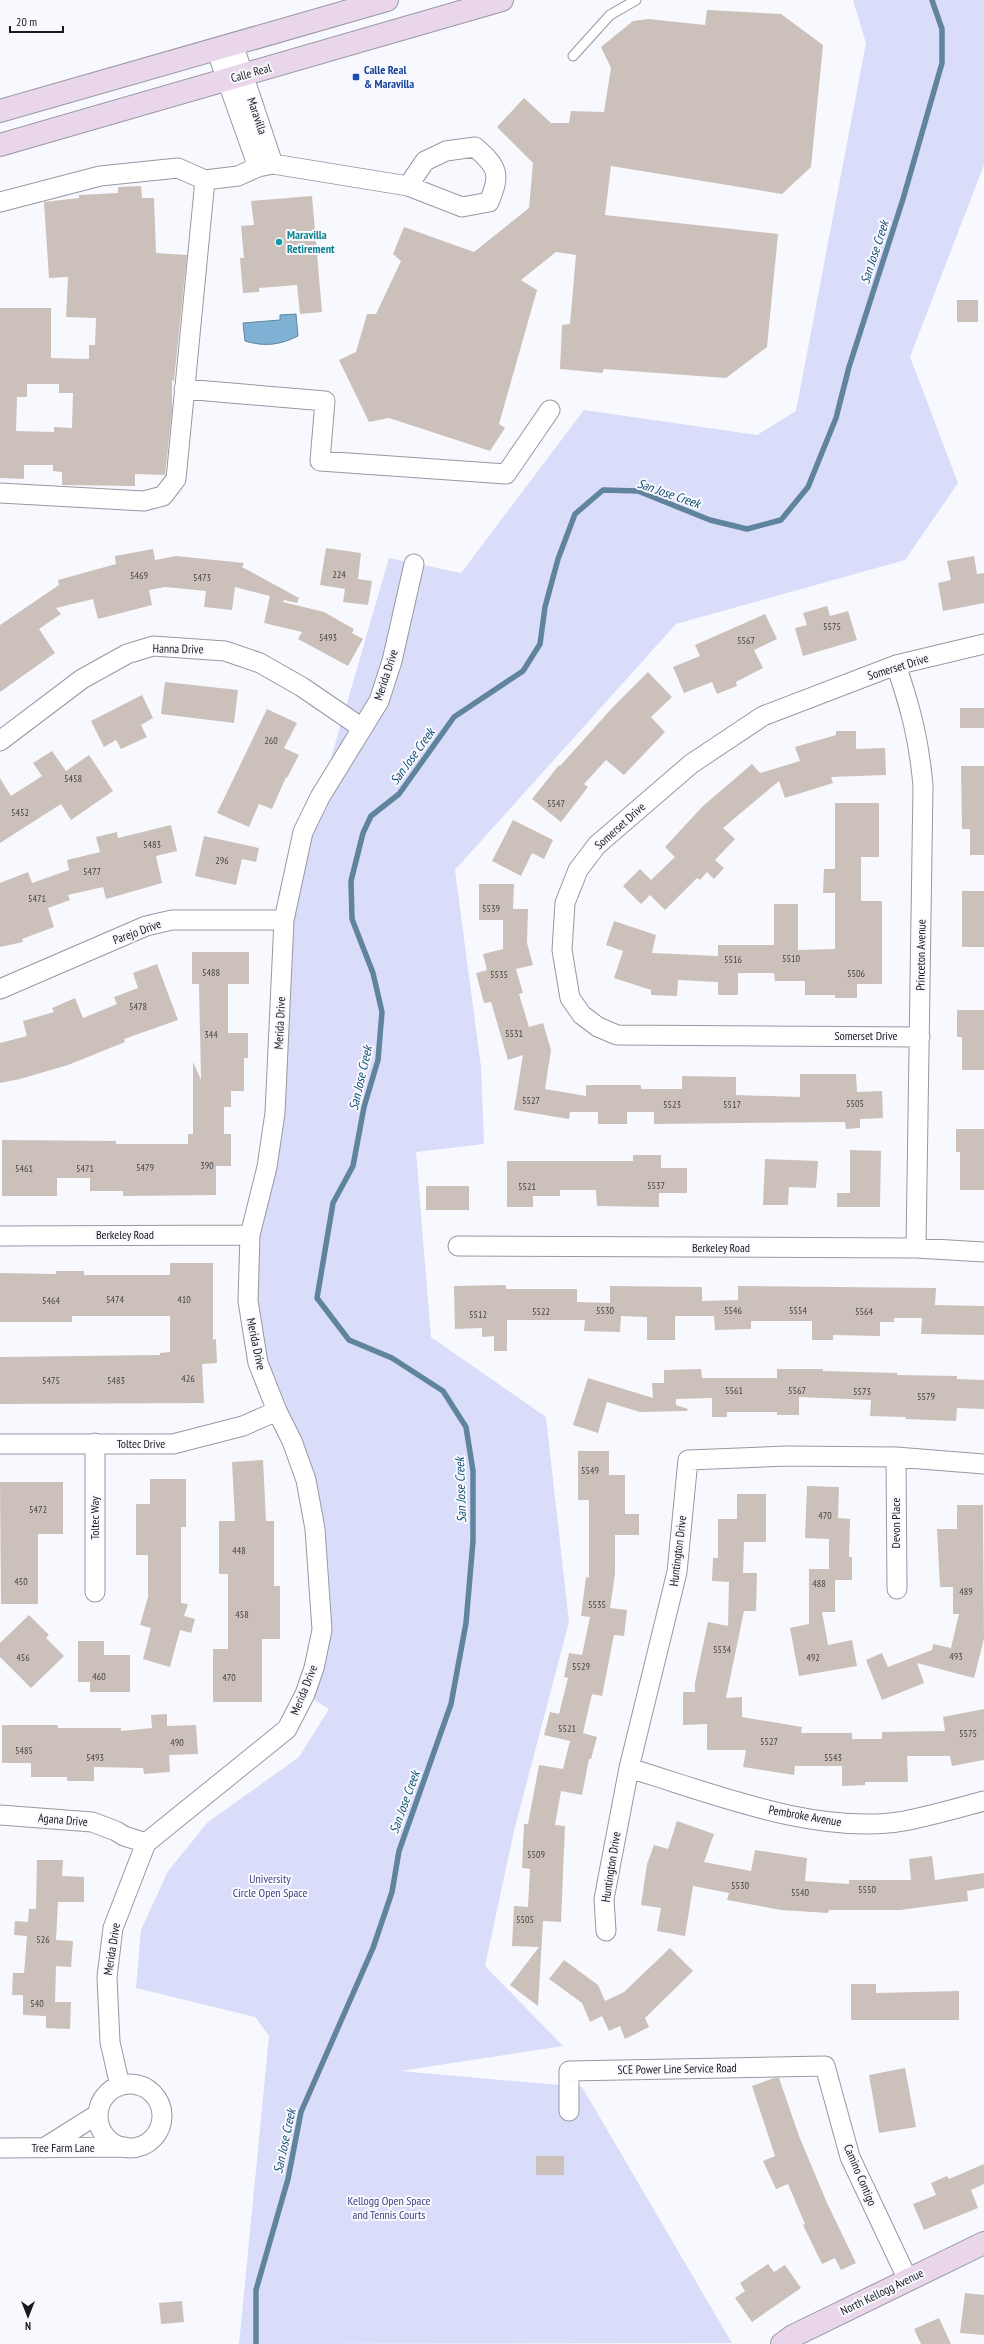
<svg xmlns="http://www.w3.org/2000/svg" width="984" height="2344" font-family="'PT Sans Narrow',sans-serif">
  <style>
    .green { fill: #daddf9 }
    .water { fill: #7eb1d4; stroke: #60849d }
    .lines { fill: none; stroke-linecap: round; stroke-linejoin: round }
    .stream { stroke: #60849d; stroke-width: 5.5 }
    .building { fill: #ccc0ba; fill-rule: evenodd }
    .lane-casing { stroke: #9798a2; stroke-width: 11 }
    .street-casing { stroke: #9798a2; stroke-width: 21 }
    .secondary-casing { stroke: #9798a2; stroke-width: 24 }
    .lane { stroke: #fff; stroke-width: 9 }
    .street { stroke: #fff; stroke-width: 19 }
    .secondary { stroke: #ead6eb; stroke-width: 22 }
    .transit-dot { fill: #1a4fb4; stroke: #f8f9fe; stroke-width: 1.5 }
    .culture-dot { fill: #0f9aa8; stroke: #f8f9fe; stroke-width: 1.5 }
    .labels { text-anchor: middle; stroke-width: 4; stroke-linejoin: round; paint-order: stroke }
    .number-label { font-size: 10px; fill: #464445 }
    .transit-label { font-size: 12px; font-weight: bold; fill: #164399; stroke: #f8f9fe; text-anchor: start }
    .street-label { font-size: 12px; fill: #1a1a1e; stroke: #f8f9fe }
    .culture-label { font-size: 12px; font-weight: bold; fill: #0d838f; stroke: #f8f9fe; text-anchor: start }
    .park-label { font-size: 12px; fill: #444383; stroke: #f8f9fe }
    .water-label { font-size: 13px; font-style: italic; fill: #135174; stroke: #f8f9fe }
  </style>
  <rect width="100%" height="100%" fill="#f8f9fe"/>
  <path class="green" d="M853 0H984V165L910 357 958 483 905 560 676 624 455 870 481 1067 484 1144 416 1152 431 1337 546 1417 569 1622 514 1831 485 1966 563 2046 400 2071 582 2087 732 2343 239 2344 269 2036 255 2017 136 1988 141 1930 168 1871 208 1822 299 1757 329 1709 305 1694 314 1668 315 1528 248 1301 267 1167 284 920 389 558 461 573 584 410 757 435 796 411 866 43Z"/>
  <path class="water" d="M296 314 298 336C280 345 265 347 245 341L243 323 280 320V315Z"/>
  <g class="lines">
    <path class="stream" d="M256 2344V2290L288 2179 301 2112 373 1948 392 1892 399 1851 451 1704 466 1623 473 1541V1471L466 1427 443 1391 392 1358 349 1340 317 1298 333 1203 353 1166 364 1107 378 1060 382 1012 373 973 352 919 351 881 363 833 371 816 399 794 454 717 523 671 540 644 545 607 558 559 575 514 603 490 638 491 710 520 747 529 781 520 808 487 836 418 849 367 903 199 942 63V29L932 0"/>
  </g>
  <path class="building" d="M707 10 781 14 823 45 811 167 782 194 611 166 605 215 778 234 767 347 726 378 604 369 602 373 560 369 562 325 570 324 576 255 556 252 521 280 537 290 499 424 505 428 490 451 389 418 369 422 339 360 356 352 367 314H376L401 261 393 254 404 227 474 252 529 208 533 163 497 127 524 98 551 123H569L571 111 604 112 611 68 601 47 633 21 648 19 705 25Z
    M141 186 142 198H154L156 253 187 255 174 381 172 380V411L165 475 135 474V486L62 485V472L53 471V465H24V479L0 478V308H51V358L89 359V345H95L96 318 66 317 68 277 49 278 44 202 79 198V195L118 193V187ZM27 384H59V393H73L72 428 54 427V432L16 431 17 397H27Z
    M312 196 322 312 300 314 297 285 259 288V292L243 293 240 258H244L241 226 254 225 251 201Z
    M957 300H978V322H957Z
    M326 548 361 553 358 579 372 581 368 605 343 602 345 589 320 585Z
    M153 549 155 560 176 556 244 563 242 567 299 598 297 603 284 600 283 602 324 612 354 629 352 633 363 639 348 666 298 639 302 632 264 623 270 596 235 587 232 610 204 607 206 591 165 587 149 590 152 605 98 619 93 599 56 608 61 614 39 629 55 653 0 692V625L59 585 58 580 116 564 115 556Z
    M974 556 977 574 984 573V603L943 611 938 583 951 580 947 561Z
    M827 606 830 616 848 611 857 640 803 656 795 628 807 625 803 613Z
    M765 614 777 639 754 650 763 668 736 682 737 686 717 694 712 682 684 693 673 667 700 656 695 645Z
    M648 672 672 697 651 717 665 732 624 775 606 760 584 784 588 787 561 822 532 799 559 765 560 766 613 707Z
    M165 682 238 690 234 723 161 714Z
    M142 695 153 718 141 725 147 737 121 749 116 740 104 747 91 721Z
    M960 708H984V728H960Z
    M267 709 297 723 284 748 299 755 287 778 286 777 272 809 259 804 249 827 217 813Z
    M836 731H856V749L885 748 886 775 831 777 833 783 785 798 779 781 723 828 735 839 715 860 724 868 714 879 707 872 700 880 697 878 665 910 650 895 641 904 623 886 640 869 651 880 675 857 665 847 703 806 752 764 760 773 800 761 795 747 836 735Z
    M52 751 66 771 89 755 113 791 71 820 61 804 0 843V778L11 796 42 776 33 763Z
    M961 766H984V855H970V829H962Z
    M835 803H879V857H861V901H882V984H857V998H835V995H805V981H775L774 973H738V995H718V982L678 980 677 996 651 995V990L614 978 623 951 606 945 614 921 656 935 652 953 718 956V945H774V904H798V950L835 949V893H823L824 869H835Z
    M513 820 553 840 544 859 532 853 521 876 492 861Z
    M171 825 177 851 156 856 162 883 106 899 103 887 68 895 70 900 48 908 54 927 22 939 23 942 0 947V883L28 872 32 883 69 870 67 860 100 852 96 837 117 832 118 838Z
    M204 836 259 848 256 862 242 859 236 885 195 876Z
    M479 884H514L513 909H528L527 943 533 965 516 969 523 993 519 994 529 1027 543 1023 551 1050 545 1089 586 1096V1085H641V1089H682V1076L736 1077V1095L800 1097V1074H856L857 1092 882 1091 883 1118 860 1119V1128L846 1129 845 1122 654 1124V1112H627V1124H598V1112H570L569 1119 514 1110 523 1055 508 1060 491 1002 484 1003 476 973 487 970 483 954 503 949V920H479Z
    M962 891H984V947H962Z
    M192 952H249V984H228V1033H248V1058H244V1091H231V1107H224V1134H231V1166H216V1195L123 1196V1191H90V1178H57V1196H2V1140L116 1141V1144H188V1134H193V1062L201 1080 199 984H192Z
    M157 964 178 1020 124 1039 125 1042 68 1065 20 1079 0 1083V1043L27 1036 23 1021 54 1012 52 1008 75 998 83 1018 117 1004 114 997 138 988 133 973Z
    M957 1010H984V1070H962V1037H957Z
    M956 1129H984V1190H960V1152H956Z
    M850 1150 881 1151 880 1207H837V1193H850Z
    M633 1155H661V1168H687V1193H659V1207L597 1206 596 1190H560V1196H533V1207H507V1161H633Z
    M765 1159 818 1161 816 1188 789 1187 788 1205H763Z
    M426 1186H469V1210H426Z
    M170 1263H213V1340L216 1339 217 1363 202 1364 204 1403 0 1404V1357L160 1355V1353L170 1352V1316H72V1322H0V1273L56 1274V1271H84V1275H170Z
    M506 1285V1289H577V1302L610 1303V1286L702 1287V1301L738 1300V1286L936 1288 935 1305 984 1306V1335L921 1334 922 1318H894V1322H880V1336L833 1335V1340H812V1321H751V1329L715 1330 714 1316H675V1340H647V1317L621 1316 620 1332 584 1331 585 1320H507V1351H494V1336L482 1337V1328L455 1329 454 1286Z
    M701 1369 702 1378H777V1369H823V1371L897 1373V1375L957 1376V1379L984 1380V1409L957 1408 956 1421 905 1419 906 1417 870 1416 871 1400 799 1397V1415H777V1412H727V1417H712V1398L676 1399V1405L688 1409 687 1411 640 1412 607 1402 598 1433 573 1425 588 1378 653 1398 652 1383H664V1370Z
    M578 1451H609V1475H625V1514H639V1535H615V1574L610 1608 627 1610 624 1636 614 1635 602 1696 592 1694 583 1733 597 1737 591 1759H589L582 1795 561 1791 555 1825 565 1826 561 1922 543 1921 538 2006 510 1985 539 1947 512 1946 514 1906 528 1907 530 1869 522 1868 524 1824H528L539 1765 563 1769 570 1741 544 1735 550 1712 559 1714 568 1678 564 1677 569 1653 582 1655 590 1617 581 1616 586 1577 589 1578V1500H578Z
    M263 1460 266 1521H274V1586H280V1639H262V1702H213V1649H228V1574H219V1521H235L232 1462Z
    M150 1479H186V1527H181V1603L188 1604 184 1616 195 1619 191 1633 180 1630 170 1667 143 1659 151 1628 140 1625 148 1597V1555H136V1504H150Z
    M0 1482H63V1534H38V1604H1Z
    M807 1486 839 1487 838 1518 850 1519 849 1557H852V1580H835V1612H822L828 1645 852 1640 857 1666 799 1676 790 1628 809 1624V1569H829V1539L805 1538Z
    M737 1494H766V1542H744L743 1573H757L756 1611H744L726 1698 742 1697V1717L802 1727 801 1733H852V1739H882V1732L945 1731 943 1717 984 1709V1760L952 1766 950 1756H907L908 1782H865V1785L842 1786V1766H795L794 1775 743 1767 746 1750H707V1724L683 1725V1692H695V1683L708 1622 728 1626 729 1582 712 1581 713 1558H718V1519H737Z
    M957 1505H983L984 1639 974 1678 917 1663 924 1683 882 1700 866 1660 882 1653 888 1667 932 1650 933 1644 951 1648 959 1614H953V1587H940L937 1529H957Z
    M29 1615 49 1635 46 1638 64 1656 31 1688 0 1657V1643Z
    M78 1641H104V1655H130V1692H90V1682H78Z
    M167 1714V1726L196 1725 198 1754 169 1755 170 1772 144 1774 143 1768 94 1767V1781H67V1777H31V1763H2V1725H58V1728H121V1731L152 1728 151 1715Z
    M677 1821 714 1834 704 1862 751 1871 755 1850 807 1858 805 1881 849 1884V1880H911L909 1859 932 1856 935 1880 984 1873V1888L967 1891 968 1901 900 1910H829L828 1913 781 1910 727 1900 729 1893 693 1886 685 1936 657 1931 661 1908 641 1905 647 1864 654 1845 668 1849Z
    M37 1860H63L62 1876 84 1877V1902H58L56 1940 73 1941 71 1967 56 1966 55 2002H71L70 2029 46 2028V2016L23 2015V1995H12L13 1973H24L27 1936 14 1935 15 1921 28 1922 29 1909H36Z
    M670 1948 693 1971 645 2018 649 2027 625 2039 620 2026 609 2031 602 2016 590 2022 582 2003 549 1979 564 1960 598 1985 605 2001 624 1992Z
    M851 1984H876V1993L959 1991V2020H851Z
    M905 2068 916 2127 879 2133 869 2075Z
    M774 2078H779L799 2136 827 2203 856 2263 841 2270 835 2258 822 2264 803 2225 805 2224 788 2184 776 2189 763 2161 775 2156 752 2086Z
    M536 2156H564V2175H536Z
    M984 2164V2184L971 2190 978 2208 924 2230 913 2204 936 2195 931 2183 947 2176 949 2179Z
    M768 2264 774 2272 785 2265 801 2288 752 2322 735 2298 745 2291 740 2283Z
    M965 2293 984 2295V2335L960 2333Z
    M182 2301 184 2322 161 2324 159 2303Z
    M939 2318 951 2344H921L914 2329Z"/>
  <g class="lines">
    <g class="lane-casing">
      <path id="lane" d="M573 56 610 15 636 0"/>
    </g>
    <g class="street-casing">
      <path id="street" d="M233 44 273 164
        M216 49 258 167
        M0 202 100 176 178 168 205 180 238 176 258 167 273 164 408 186 462 207 489 202C501 174 498 167 475 147L446 151 425 161 408 186
        M184 389 325 401 320 461 506 474 550 410
        M0 493 144 501 163 496 176 479 205 180
        M896 665C911 709 919 740 923 786L916 1248
        M0 741 82 679 127 654 153 646 225 651 260 663 302 687 362 728
        M0 989 146 926 172 920H284
        M920 1037 617 1035 598 1027 582 1015 570 998 562 950 565 903 578 870 597 845 691 764 763 716 896 665 984 644
        M0 1236 250 1235
        M458 1246 916 1248 984 1252
        M0 1444H173L243 1426 277 1411
        M896 1457 897 1589
        M95 1592V1443
        M629 1768C712 1793 817 1836 904 1821 931 1816 958 1808 984 1801
        M0 1815 92 1822 116 1831 124 1836 146 1843
        M606 1931 604 1899 629 1768 677 1572 688 1460 787 1456 896 1457 984 1464
        M98 2116a32 32 0 1 1 64 0a32 32 0 1 1-64 0Z
        M120 2086 110 2042 107 1977 113 1928 146 1843 287 1729 305 1694 314 1668 322 1630 315 1529 306 1480 292 1441 277 1411 258 1363 248 1301 250 1235 267 1167 275 1113 284 920 303 832 320 797 379 701 392 661 414 564
        M569 2111V2071L825 2066 850 2157 908 2280
        M0 2148 125 2147
        M44 2148 98 2114"/>
    </g>
    <g class="secondary-casing">
      <path id="secondary" d="M0 111 387 0
        M0 145 502 0
        M782 2344 793 2336 984 2243"/>
    </g>
    <use href="#lane" class="lane"/>
    <use href="#street" class="street"/>
    <use href="#secondary" class="secondary"/>
  </g>
  <rect class="transit-dot" x="352" y="73" width="8" height="8" rx="2"/>
  <circle class="culture-dot" cx="279" cy="242" r="4"/>
  <g class="labels">
    <g class="number-label">
      <text x="339" y="578">224</text>
      <text x="139" y="579">5469</text>
      <text x="202" y="581">5473</text>
      <text x="832" y="630">5575</text>
      <text x="328" y="641">5493</text>
      <text x="746" y="644">5567</text>
      <text x="271" y="744">260</text>
      <text x="73" y="782">5458</text>
      <text x="556" y="807">5547</text>
      <text x="20" y="816">5452</text>
      <text x="152" y="848">5483</text>
      <text x="222" y="864">296</text>
      <text x="92" y="875">5477</text>
      <text x="37" y="902">5471</text>
      <text x="491" y="912">5539</text>
      <text x="791" y="962">5510</text>
      <text x="733" y="963">5516</text>
      <text x="211" y="976">5488</text>
      <text x="856" y="977">5506</text>
      <text x="499" y="978">5535</text>
      <text x="138" y="1010">5478</text>
      <text x="514" y="1037">5531</text>
      <text x="211" y="1038">344</text>
      <text x="531" y="1104">5527</text>
      <text x="855" y="1107">5505</text>
      <text x="672" y="1108">5523</text>
      <text x="732" y="1108">5517</text>
      <text x="207" y="1169">390</text>
      <text x="145" y="1171">5479</text>
      <text x="24" y="1172">5461</text>
      <text x="85" y="1172">5471</text>
      <text x="656" y="1189">5537</text>
      <text x="527" y="1190">5521</text>
      <text x="115" y="1303">5474</text>
      <text x="184" y="1303">410</text>
      <text x="51" y="1304">5464</text>
      <text x="605" y="1314">5530</text>
      <text x="733" y="1314">5546</text>
      <text x="798" y="1314">5554</text>
      <text x="541" y="1315">5522</text>
      <text x="864" y="1315">5564</text>
      <text x="478" y="1318">5512</text>
      <text x="188" y="1382">426</text>
      <text x="51" y="1384">5475</text>
      <text x="116" y="1384">5483</text>
      <text x="734" y="1394">5561</text>
      <text x="797" y="1394">5567</text>
      <text x="862" y="1395">5573</text>
      <text x="926" y="1400">5579</text>
      <text x="590" y="1474">5549</text>
      <text x="38" y="1513">5472</text>
      <text x="825" y="1519">470</text>
      <text x="239" y="1554">448</text>
      <text x="21" y="1585">450</text>
      <text x="819" y="1587">488</text>
      <text x="966" y="1595">489</text>
      <text x="597" y="1608">5535</text>
      <text x="242" y="1618">458</text>
      <text x="722" y="1653">5534</text>
      <text x="956" y="1660">493</text>
      <text x="23" y="1661">456</text>
      <text x="813" y="1661">492</text>
      <text x="581" y="1670">5529</text>
      <text x="99" y="1680">460</text>
      <text x="229" y="1681">470</text>
      <text x="567" y="1732">5521</text>
      <text x="968" y="1737">5575</text>
      <text x="769" y="1745">5527</text>
      <text x="177" y="1746">490</text>
      <text x="24" y="1754">5485</text>
      <text x="95" y="1761">5493</text>
      <text x="833" y="1761">5543</text>
      <text x="536" y="1858">5509</text>
      <text x="740" y="1889">5530</text>
      <text x="867" y="1893">5550</text>
      <text x="800" y="1896">5540</text>
      <text x="525" y="1923">5505</text>
      <text x="43" y="1943">526</text>
      <text x="37" y="2007">540</text>
    </g>
    <g class="transit-label">
      <text x="364" y="74">Calle Real<tspan x="364" dy="14">&amp; Maravilla</tspan></text>
    </g>
    <g class="street-label">
      <text transform="translate(251 73) rotate(-16)" y="4">Calle Real</text>
      <text transform="translate(257 116) rotate(71)" y="4">Maravilla</text>
      <text transform="translate(178 649) rotate(1)" y="4">Hanna Drive</text>
      <text transform="translate(898 667) rotate(-17)" y="4">Somerset Drive</text>
      <text transform="translate(386 675) rotate(-72)" y="4">Merida Drive</text>
      <text transform="translate(620 826) rotate(-42)" y="4">Somerset Drive</text>
      <text transform="translate(137 932) rotate(-20)" y="4">Parejo Drive</text>
      <text transform="translate(921 955) rotate(-89)" y="4">Princeton Avenue</text>
      <text transform="translate(280 1023) rotate(-87)" y="4">Merida Drive</text>
      <text x="866" y="1040">Somerset Drive</text>
      <text x="125" y="1239">Berkeley Road</text>
      <text x="721" y="1252">Berkeley Road</text>
      <text transform="translate(256 1344) rotate(78)" y="4">Merida Drive</text>
      <text x="141" y="1448">Toltec Drive</text>
      <text transform="translate(95 1518) rotate(-90)" y="4">Toltec Way</text>
      <text transform="translate(896 1523) rotate(-90)" y="4">Devon Place</text>
      <text transform="translate(678 1551) rotate(-83)" y="4">Huntington Drive</text>
      <text transform="translate(304 1690) rotate(-68)" y="4">Merida Drive</text>
      <text transform="translate(805 1816) rotate(10)" y="4">Pembroke Avenue</text>
      <text transform="translate(63 1820) rotate(5)" y="4">Agana Drive</text>
      <text transform="translate(611 1867) rotate(-81)" y="4">Huntington Drive</text>
      <text transform="translate(112 1949) rotate(-81)" y="4">Merida Drive</text>
      <text transform="translate(677 2069) rotate(-1)" y="4">SCE Power Line Service Road</text>
      <text x="63" y="2152">Tree Farm Lane</text>
      <text transform="translate(860 2175) rotate(67)" y="4">Camino Contigo</text>
      <text transform="translate(882 2292) rotate(-26)" y="4">North Kellogg Avenue</text>
    </g>
    <g class="culture-label">
      <text x="287" y="239">Maravilla<tspan x="287" dy="14">Retirement</tspan></text>
    </g>
    <g class="park-label">
      <text x="270" y="1883">University<tspan x="270" dy="14">Circle Open Space</tspan></text>
      <text x="389" y="2205">Kellogg Open Space<tspan x="389" dy="14">and Tennis Courts</tspan></text>
    </g>
    <g class="water-label">
      <text transform="translate(874 252) rotate(-72)" y="5">San Jose Creek</text>
      <text transform="translate(669 493) rotate(19)" y="5">San Jose Creek</text>
      <text transform="translate(412 756) rotate(-54)" y="5">San Jose Creek</text>
      <text transform="translate(360 1078) rotate(-77)" y="5">San Jose Creek</text>
      <text transform="translate(460 1490) rotate(-92)" y="5">San Jose Creek</text>
      <text transform="translate(404 1802) rotate(-70)" y="5">San Jose Creek</text>
      <text transform="translate(284 2141) rotate(-78)" y="5">San Jose Creek</text>
    </g>
  </g>
  <g transform="translate(28 2316) rotate(180)" stroke="#f8f9fe" stroke-width="3" paint-order="stroke">
  <path d="M0-3L7 15L0 10L-7 15Z" fill="#1a1a1e"/>
  <text y="-6" font-size="11" font-weight="bold" text-anchor="middle" fill="#1a1a1e">N</text>
  </g>
  <path d="M10 26v6h53v-6" fill="none" stroke="#1a1a1e" stroke-width="2"/>
  <text x="16" y="26" font-size="12" fill="#1a1a1e" stroke="#f8f9fe" stroke-width="3" paint-order="stroke">20 m</text>
</svg>
